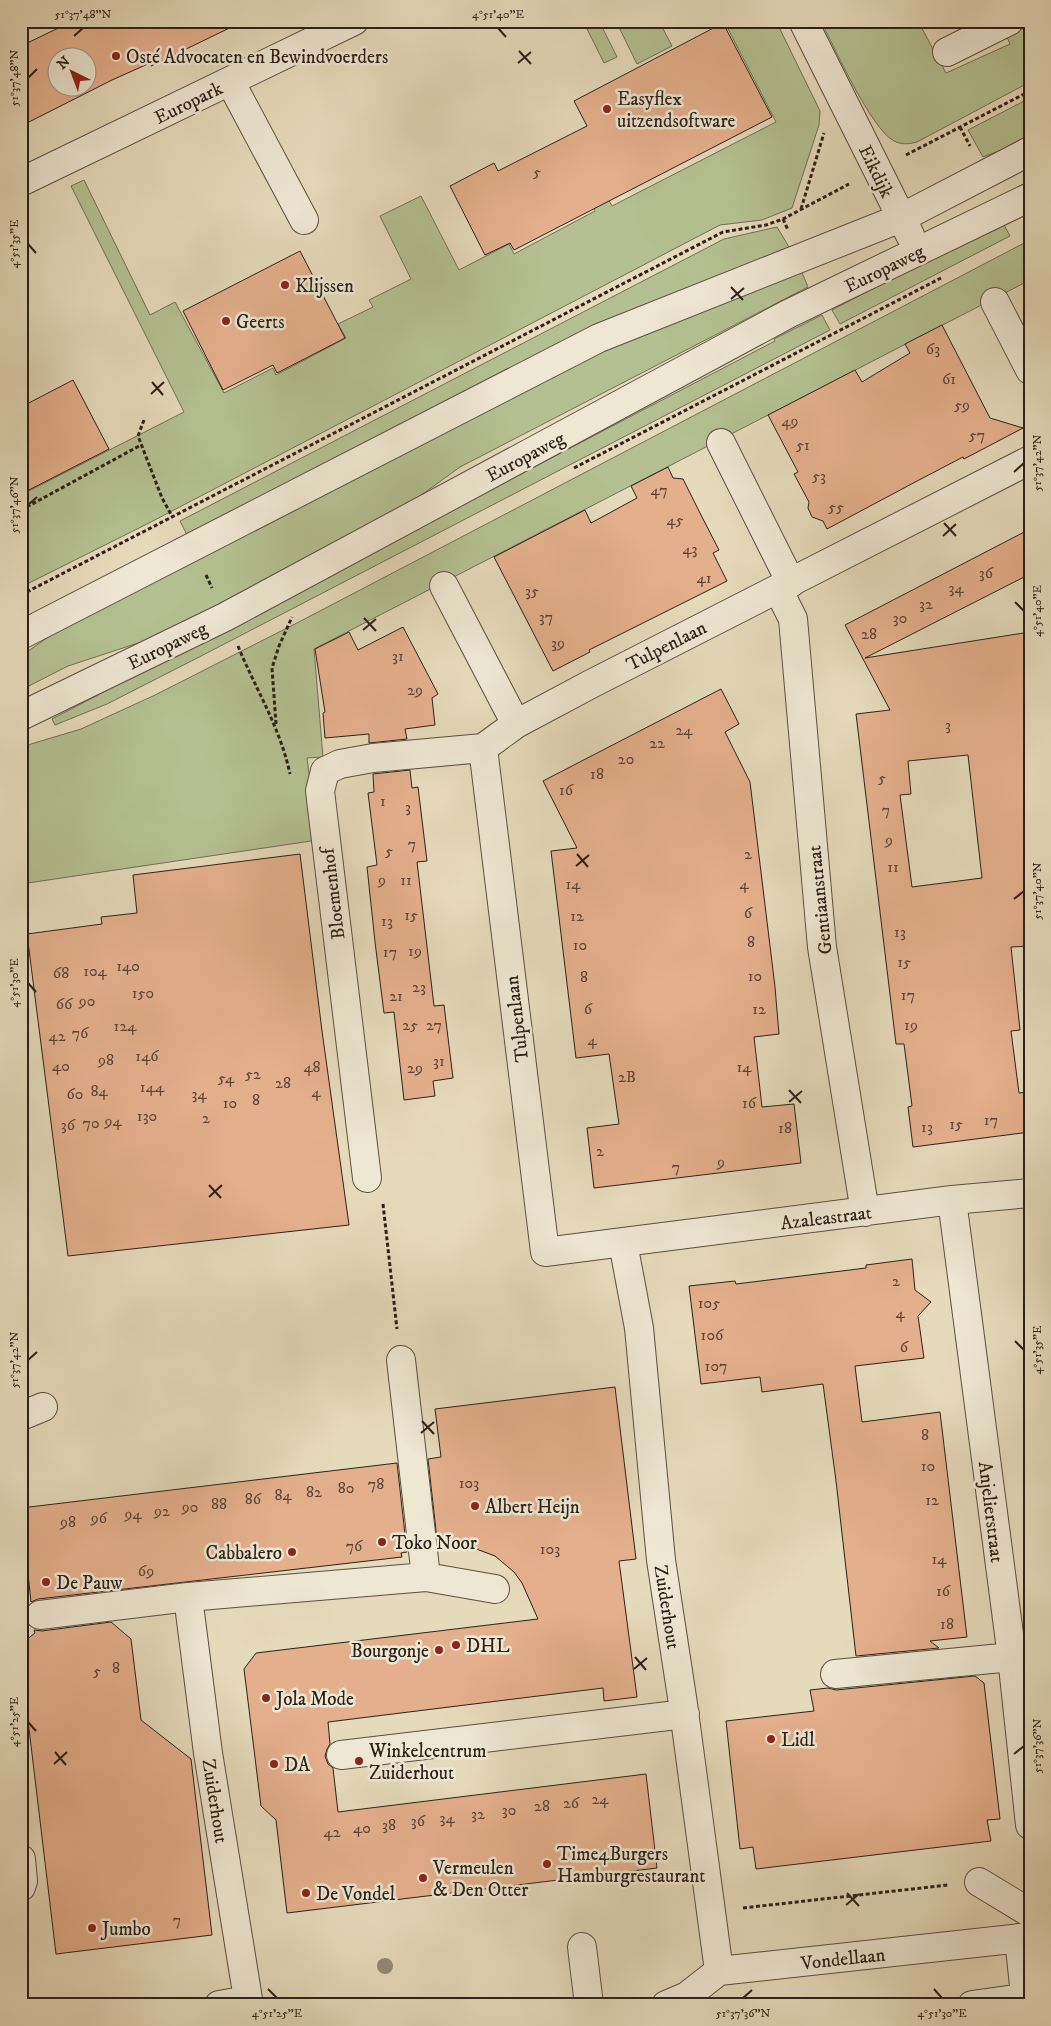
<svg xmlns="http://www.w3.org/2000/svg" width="1051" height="2026" font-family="'IM FELL DW Pica',serif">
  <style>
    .green { fill: #b4c091; stroke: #707054 }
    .building { fill: #e4af8d; stroke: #2c2118; fill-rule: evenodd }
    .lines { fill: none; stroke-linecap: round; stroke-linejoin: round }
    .minor-casing { stroke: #5a4f40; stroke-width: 30 }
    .path { stroke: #2c2118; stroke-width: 3; stroke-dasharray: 4 2.5; stroke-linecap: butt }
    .minor { stroke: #eee7d2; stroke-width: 28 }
    .tree { fill: #928a71 }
    .ticks { fill: none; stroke: #2c2118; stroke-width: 2 }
    .poi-dot { fill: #8f2418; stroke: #eee7d2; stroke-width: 2 }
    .labels { text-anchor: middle; stroke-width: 5; stroke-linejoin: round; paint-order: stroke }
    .number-label { font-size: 16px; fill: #5a4435 }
    .poi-label { font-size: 19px; fill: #2c2118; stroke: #eee7d2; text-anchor: start }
    .street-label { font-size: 19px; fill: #2c2118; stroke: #eee7d2 }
    .neatline { fill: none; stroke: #2c2118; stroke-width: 2 }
    .ticks-label { font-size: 12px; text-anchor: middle; fill: #2c2118 }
  </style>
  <rect width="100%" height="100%" fill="#e5daba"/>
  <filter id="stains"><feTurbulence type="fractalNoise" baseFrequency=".004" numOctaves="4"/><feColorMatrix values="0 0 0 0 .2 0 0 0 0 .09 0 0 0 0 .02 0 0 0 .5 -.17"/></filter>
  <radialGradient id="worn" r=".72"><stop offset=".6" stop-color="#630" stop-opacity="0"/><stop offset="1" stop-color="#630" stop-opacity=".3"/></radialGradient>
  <path class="green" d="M583 21H599L617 57 604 63Z
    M616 21H659L672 46 637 64Z
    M724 21H776L820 111 819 125 792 208 762 220 720 225 149 523 21 587V495L184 412 71 186 84 180 150 315 175 302 224 393 273 368 276 375 346 338 338 324 373 307 369 300 411 279 380 216 421 196 459 270 509 244 514 254 595 211 592 203 606 195 612 206 776 122Z
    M821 21H918L946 73 1010 44 1000 21H1030V82L917 142C909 144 902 145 894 141 871 129 834 47 821 21Z
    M1030 98V135L999 151 983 157 968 130Z
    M1002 221 1010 236 840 324 832 310Z
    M777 227 789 247 612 324 188 537 180 521 724 239Z
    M1030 240V280L314 649 323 757 307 758 318 840 21 884V750L31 744 81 729 155 695 295 624Z
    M801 270 808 287 460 467 387 520 181 629 68 666 21 690V656L80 615 570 361Z
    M822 315 830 330 205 654 107 704 55 725 52 719 775 341 774 339Z"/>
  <path class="building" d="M73 21H244L151 66 150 63 112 80 21 126V46ZM58 58H88V88H58Z
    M723 23 772 117 514 250 510 243 485 255 450 186 494 163 498 171 587 126 574 101Z
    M300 251 345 338 277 373 273 365 223 390 183 311Z
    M942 325 990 418 1023 428 964 459 963 457 919 480 827 529 823 521 812 517 808 508 809 502 794 474 798 472 768 415 855 370 862 382 910 353 905 344Z
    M73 380 109 449 21 494V407Z
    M668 467 673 478 683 479 701 515 719 550 713 553 727 581 589 650 590 652 553 671 494 557 585 510 591 523 637 498 631 486Z
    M1030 529V574L865 658 1030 632V946L1011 947 1020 1030 1011 1031 1019 1093 1030 1092V1132L913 1147 908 1107 912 1106 904 1044H896L856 714 890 710 845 625ZM968 755 982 878 912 887 900 795 911 794 908 761Z
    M403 627 438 694 432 698 435 725 405 729 407 739 369 743V734L325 738 323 713 325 712 315 649 349 632 358 650Z
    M721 689 739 724 725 732 750 782 775 987 779 1034 754 1037 762 1107 794 1104 801 1163 594 1188 587 1128 619 1124 609 1054 576 1058 551 851 577 848 543 781Z
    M410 770 412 788 418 787 426 853 427 861 417 862 434 1006 444 1005 453 1078 433 1081 435 1096 404 1100 394 1012 384 1013 375 942 367 867 377 865 368 793 374 792 373 774Z
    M300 854 322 1031 349 1225 68 1256 27 934 102 924 101 917 137 913 133 875Z
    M912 1259 915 1290 931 1302 918 1316 924 1358 855 1366 862 1422 940 1412 967 1637 930 1641 939 1648 856 1656 836 1481 823 1384 762 1392 760 1377 701 1384 689 1286 735 1281 736 1284 866 1268V1265Z
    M615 1387 636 1559 619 1561 637 1697 604 1701 603 1688 328 1722 330 1744 327 1749 325 1756 328 1764 333 1768 338 1812 646 1774 657 1868 287 1913 276 1820 261 1806 244 1669 256 1653 538 1619 522 1583 514 1572 495 1556 471 1547 459 1546 438 1548 428 1459 441 1457 435 1409Z
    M397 1463 407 1552 401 1553 402 1557 38 1599 31 1602 21 1508Z
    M111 1622 131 1639 141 1720 191 1759 212 1935 56 1954 21 1662V1644L35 1633 34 1630 42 1631Z
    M975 1676 984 1683 1000 1819 987 1820 991 1841 756 1869 753 1847 740 1849 726 1721 814 1711 810 1690 828 1688 836 1690Z"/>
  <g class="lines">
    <g class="minor-casing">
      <path id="minor" d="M803 21 910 235
        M947 52 1009 21
        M230 81 304 220
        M21 182 354 21
        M995 302 1030 370
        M721 443 791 583
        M1030 460 591 684 516 724 483 748 545 1252 952 1200 1030 1193
        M444 586 516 724
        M778 589 793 619 822 947 865 1212
        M21 635 599 338 901 218 1030 151
        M21 716 225 617 788 314 1030 197
        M367 1178 320 791 325 771 340 764 373 758 483 748
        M952 1200 1012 1657 1030 1825
        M623 1243 639 1328 661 1560 683 1704 719 1971
        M401 1360 426 1577
        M21 1416 43 1407
        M40 1615 188 1597
        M835 1674 1012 1657
        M341 1755 685 1714
        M21 1859 23 1881 21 1887
        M979 1882 1030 1913
        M1019 1938 1026 2005
        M582 1947 589 2005
        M219 2005 248 2000
        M249 2005 208 1753 188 1597 426 1577 495 1589
        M666 2005 687 1996 719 1971 1030 1937
        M972 2005 1030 1997"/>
    </g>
    <path class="path" d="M960 127 970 146
      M906 155 1030 91
      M801 209 824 133
      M783 219 788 230
      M144 420 138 436 162 498 173 518
      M574 468 941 278
      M21 510 141 445
      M206 575 212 588
      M21 595 723 232 766 225 783 219 849 184
      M238 646C256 690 280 727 290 774
      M276 724 272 668 279 646 292 617
      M383 1204 397 1329
      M743 1908 948 1885"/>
    <use href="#minor" class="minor"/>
  </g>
  <circle class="tree" cx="385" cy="1966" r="8"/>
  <path class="ticks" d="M498 28 506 37M74 36 83 28M519 51 531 64M518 63 531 52M28 78 37 69M28 244 36 253M731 287 743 300M731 299 744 288M152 382 163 395M151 394 164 382M1014 472 1024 463M28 505 37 497M944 523 956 536M943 536 956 524M1015 602 1024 611M364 618 376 631M363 630 376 619M577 854 588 867M576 866 589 855M1014 899 1024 891M28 983 36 992M789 1090 801 1103M789 1102 802 1091M209 1185 221 1198M209 1197 222 1185M1015 1341 1024 1350M28 1360 37 1352M422 1421 434 1434M421 1433 434 1422M635 1657 646 1670M634 1669 647 1658M28 1722 36 1731M55 1752 66 1765M1014 1754 1024 1746M54 1764 67 1752M847 1893 859 1906M846 1905 859 1894M268 1989 277 1998M934 1989 942 1998M743 1998 752 1990"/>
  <g class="poi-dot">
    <circle cx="116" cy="56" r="5"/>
    <circle cx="607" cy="109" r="5"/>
    <circle cx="285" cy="285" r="5"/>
    <circle cx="226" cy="321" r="5"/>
    <circle cx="475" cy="1506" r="5"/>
    <circle cx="382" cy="1542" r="5"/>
    <circle cx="292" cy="1552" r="5"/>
    <circle cx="46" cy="1582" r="5"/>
    <circle cx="456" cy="1645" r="5"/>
    <circle cx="439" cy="1650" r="5"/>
    <circle cx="266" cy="1698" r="5"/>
    <circle cx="771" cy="1739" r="5"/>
    <circle cx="359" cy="1761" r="5"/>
    <circle cx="274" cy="1764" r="5"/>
    <circle cx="547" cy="1864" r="5"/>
    <circle cx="423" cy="1878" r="5"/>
    <circle cx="306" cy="1893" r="5"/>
    <circle cx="92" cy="1928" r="5"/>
  </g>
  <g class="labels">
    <g class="number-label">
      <text x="537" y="177">5</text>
      <text x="933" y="354">63</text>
      <text x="949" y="384">61</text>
      <text x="962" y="410">59</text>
      <text x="790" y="426">49</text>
      <text x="977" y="440">57</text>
      <text x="803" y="450">51</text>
      <text x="819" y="481">53</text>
      <text x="659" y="495">47</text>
      <text x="836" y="512">55</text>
      <text x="675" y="525">45</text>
      <text x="690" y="554">43</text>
      <text x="986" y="578">36</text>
      <text x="704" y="583">41</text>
      <text x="956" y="593">34</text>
      <text x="532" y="596">35</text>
      <text x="926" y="609">32</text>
      <text x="546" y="622">37</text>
      <text x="900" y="623">30</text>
      <text x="869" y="639">28</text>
      <text x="558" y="648">39</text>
      <text x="398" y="661">31</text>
      <text x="415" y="695">29</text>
      <text x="948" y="730">3</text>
      <text x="684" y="735">24</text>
      <text x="657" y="748">22</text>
      <text x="626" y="764">20</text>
      <text x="597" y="779">18</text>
      <text x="882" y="783">5</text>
      <text x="566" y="795">16</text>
      <text x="383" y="806">1</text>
      <text x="408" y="812">3</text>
      <text x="886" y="815">7</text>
      <text x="889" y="845">9</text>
      <text x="412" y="849">7</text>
      <text x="389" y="856">5</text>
      <text x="748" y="859">2</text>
      <text x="893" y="872">11</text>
      <text x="382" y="885">9</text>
      <text x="406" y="885">11</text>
      <text x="573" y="889">14</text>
      <text x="744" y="889">4</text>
      <text x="748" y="918">6</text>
      <text x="411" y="920">15</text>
      <text x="577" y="921">12</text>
      <text x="387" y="926">13</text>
      <text x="900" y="937">13</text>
      <text x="751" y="947">8</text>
      <text x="580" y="950">10</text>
      <text x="415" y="956">19</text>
      <text x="390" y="957">17</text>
      <text x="904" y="967">15</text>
      <text x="128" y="971">140</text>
      <text x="95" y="976">104</text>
      <text x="61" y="978">68</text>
      <text x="755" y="981">10</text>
      <text x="584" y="982">8</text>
      <text x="419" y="992">23</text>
      <text x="143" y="998">150</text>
      <text x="908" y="1000">17</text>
      <text x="396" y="1001">21</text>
      <text x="87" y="1006">90</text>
      <text x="64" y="1009">66</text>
      <text x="588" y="1014">6</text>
      <text x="759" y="1014">12</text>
      <text x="410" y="1030">25</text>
      <text x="434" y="1030">27</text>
      <text x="911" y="1030">19</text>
      <text x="125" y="1031">124</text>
      <text x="80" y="1038">76</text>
      <text x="57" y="1041">42</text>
      <text x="592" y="1045">4</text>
      <text x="147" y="1061">146</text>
      <text x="106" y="1065">98</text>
      <text x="439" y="1066">31</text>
      <text x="61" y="1071">40</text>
      <text x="312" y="1072">48</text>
      <text x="744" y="1072">14</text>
      <text x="415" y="1073">29</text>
      <text x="253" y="1079">52</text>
      <text x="627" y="1082">2B</text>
      <text x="226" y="1083">54</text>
      <text x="283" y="1088">28</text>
      <text x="152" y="1092">144</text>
      <text x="99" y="1096">84</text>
      <text x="316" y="1097">4</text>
      <text x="75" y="1099">60</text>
      <text x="199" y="1099">34</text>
      <text x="256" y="1105">8</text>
      <text x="230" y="1108">10</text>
      <text x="749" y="1108">16</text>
      <text x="147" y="1121">130</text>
      <text x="206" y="1123">2</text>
      <text x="991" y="1125">17</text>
      <text x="113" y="1126">94</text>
      <text x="91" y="1128">70</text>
      <text x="956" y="1129">15</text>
      <text x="68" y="1130">36</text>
      <text x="927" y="1132">13</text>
      <text x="785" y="1133">18</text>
      <text x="600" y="1156">2</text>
      <text x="721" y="1167">9</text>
      <text x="676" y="1172">7</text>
      <text x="896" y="1286">2</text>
      <text x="709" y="1308">105</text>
      <text x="900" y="1318">4</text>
      <text x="712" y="1340">106</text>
      <text x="904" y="1352">6</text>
      <text x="716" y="1371">107</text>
      <text x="925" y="1440">8</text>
      <text x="928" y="1471">10</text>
      <text x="469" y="1488">103</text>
      <text x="376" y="1489">78</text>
      <text x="346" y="1493">80</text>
      <text x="314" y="1497">82</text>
      <text x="283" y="1500">84</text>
      <text x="253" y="1504">86</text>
      <text x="932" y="1505">12</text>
      <text x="219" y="1509">88</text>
      <text x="190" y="1512">90</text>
      <text x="162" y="1516">92</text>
      <text x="133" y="1519">94</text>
      <text x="99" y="1523">96</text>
      <text x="68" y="1527">98</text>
      <text x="354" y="1551">76</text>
      <text x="550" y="1554">103</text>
      <text x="939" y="1564">14</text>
      <text x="146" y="1576">69</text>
      <text x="943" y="1596">16</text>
      <text x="947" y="1629">18</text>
      <text x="116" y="1673">8</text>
      <text x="97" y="1676">5</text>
      <text x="600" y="1804">24</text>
      <text x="571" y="1808">26</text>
      <text x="542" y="1811">28</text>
      <text x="509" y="1815">30</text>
      <text x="478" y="1819">32</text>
      <text x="447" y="1823">34</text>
      <text x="418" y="1826">36</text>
      <text x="389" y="1830">38</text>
      <text x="362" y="1833">40</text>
      <text x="332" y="1837">42</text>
      <text x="177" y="1925">7</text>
    </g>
    <g class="poi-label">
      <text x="126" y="63">Osté Advocaten en Bewindvoerders</text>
      <text x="617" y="105">Easyflex<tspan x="617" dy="22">uitzendsoftware</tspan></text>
      <text x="295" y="292">Klijssen</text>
      <text x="236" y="328">Geerts</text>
      <text x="485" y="1513">Albert Heijn</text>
      <text x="392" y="1549">Toko Noor</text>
      <text x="282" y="1559" text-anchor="end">Cabbalero</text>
      <text x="56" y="1589">De Pauw</text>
      <text x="466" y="1652">DHL</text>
      <text x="429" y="1657" text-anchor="end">Bourgonje</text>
      <text x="276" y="1705">Jola Mode</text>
      <text x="781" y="1746">Lidl</text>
      <text x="369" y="1757">Winkelcentrum<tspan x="369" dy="22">Zuiderhout</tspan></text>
      <text x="284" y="1771">DA</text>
      <text x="557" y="1860">Time4Burgers<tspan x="557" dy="22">Hamburgrestaurant</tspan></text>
      <text x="433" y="1874">Vermeulen<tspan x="433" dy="22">&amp; Den Otter</tspan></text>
      <text x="316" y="1900">De Vondel</text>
      <text x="102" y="1935">Jumbo</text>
    </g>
    <g class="street-label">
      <text transform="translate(188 102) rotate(-26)" y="7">Europark</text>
      <text transform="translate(877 171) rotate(64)" y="7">Eikdijk</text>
      <text transform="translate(884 268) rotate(-26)" y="7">Europaweg</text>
      <text transform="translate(525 456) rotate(-28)" y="7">Europaweg</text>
      <text transform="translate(167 645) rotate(-26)" y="7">Europaweg</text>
      <text transform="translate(666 645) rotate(-27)" y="7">Tulpenlaan</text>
      <text transform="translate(332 894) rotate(-97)" y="7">Bloemenhof</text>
      <text transform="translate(819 900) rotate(-96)" y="7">Gentiaanstraat</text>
      <text transform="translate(516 1019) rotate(-97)" y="7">Tulpenlaan</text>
      <text transform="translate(826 1217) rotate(-7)" y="7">Azaleastraat</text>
      <text transform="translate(992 1512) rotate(83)" y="7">Anjelierstraat</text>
      <text transform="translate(668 1607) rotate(81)" y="7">Zuiderhout</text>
      <text transform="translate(216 1801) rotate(81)" y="7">Zuiderhout</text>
      <text transform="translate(843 1958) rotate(-6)" y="7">Vondellaan</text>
    </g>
  </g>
  <rect width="1051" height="2026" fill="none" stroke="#e5daba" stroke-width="55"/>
  <g transform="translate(72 72) rotate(318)"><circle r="24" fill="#eee7d2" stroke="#a09888"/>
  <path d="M0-4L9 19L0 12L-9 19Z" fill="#8f2418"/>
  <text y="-8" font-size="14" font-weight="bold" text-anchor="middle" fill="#2c2118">N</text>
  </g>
  <rect x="28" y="28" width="996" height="1970" class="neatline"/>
  <g class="ticks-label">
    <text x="83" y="18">51°37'48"N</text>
    <text x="498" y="18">4°51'40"E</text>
    <text transform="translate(14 78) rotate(-90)" y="4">51°37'48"N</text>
    <text transform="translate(14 244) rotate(-90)" y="4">4°51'35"E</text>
    <text transform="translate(1037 463) rotate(-90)" y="4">51°37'42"N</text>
    <text transform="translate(14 505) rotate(-90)" y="4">51°37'46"N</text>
    <text transform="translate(1037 611) rotate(-90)" y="4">4°51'40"E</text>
    <text transform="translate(1037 891) rotate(-90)" y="4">51°37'40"N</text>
    <text transform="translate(14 983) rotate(-90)" y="4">4°51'30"E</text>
    <text transform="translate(1037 1350) rotate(-90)" y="4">4°51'35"E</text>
    <text transform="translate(14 1360) rotate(-90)" y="4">51°37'42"N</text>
    <text transform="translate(14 1722) rotate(-90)" y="4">4°51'25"E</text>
    <text transform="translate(1037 1746) rotate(-90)" y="4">51°37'36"N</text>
    <text x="277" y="2017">4°51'25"E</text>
    <text x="743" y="2017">51°37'36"N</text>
    <text x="942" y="2017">4°51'30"E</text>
  </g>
  <rect width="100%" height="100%" filter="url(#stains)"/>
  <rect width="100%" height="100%" fill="url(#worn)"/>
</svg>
